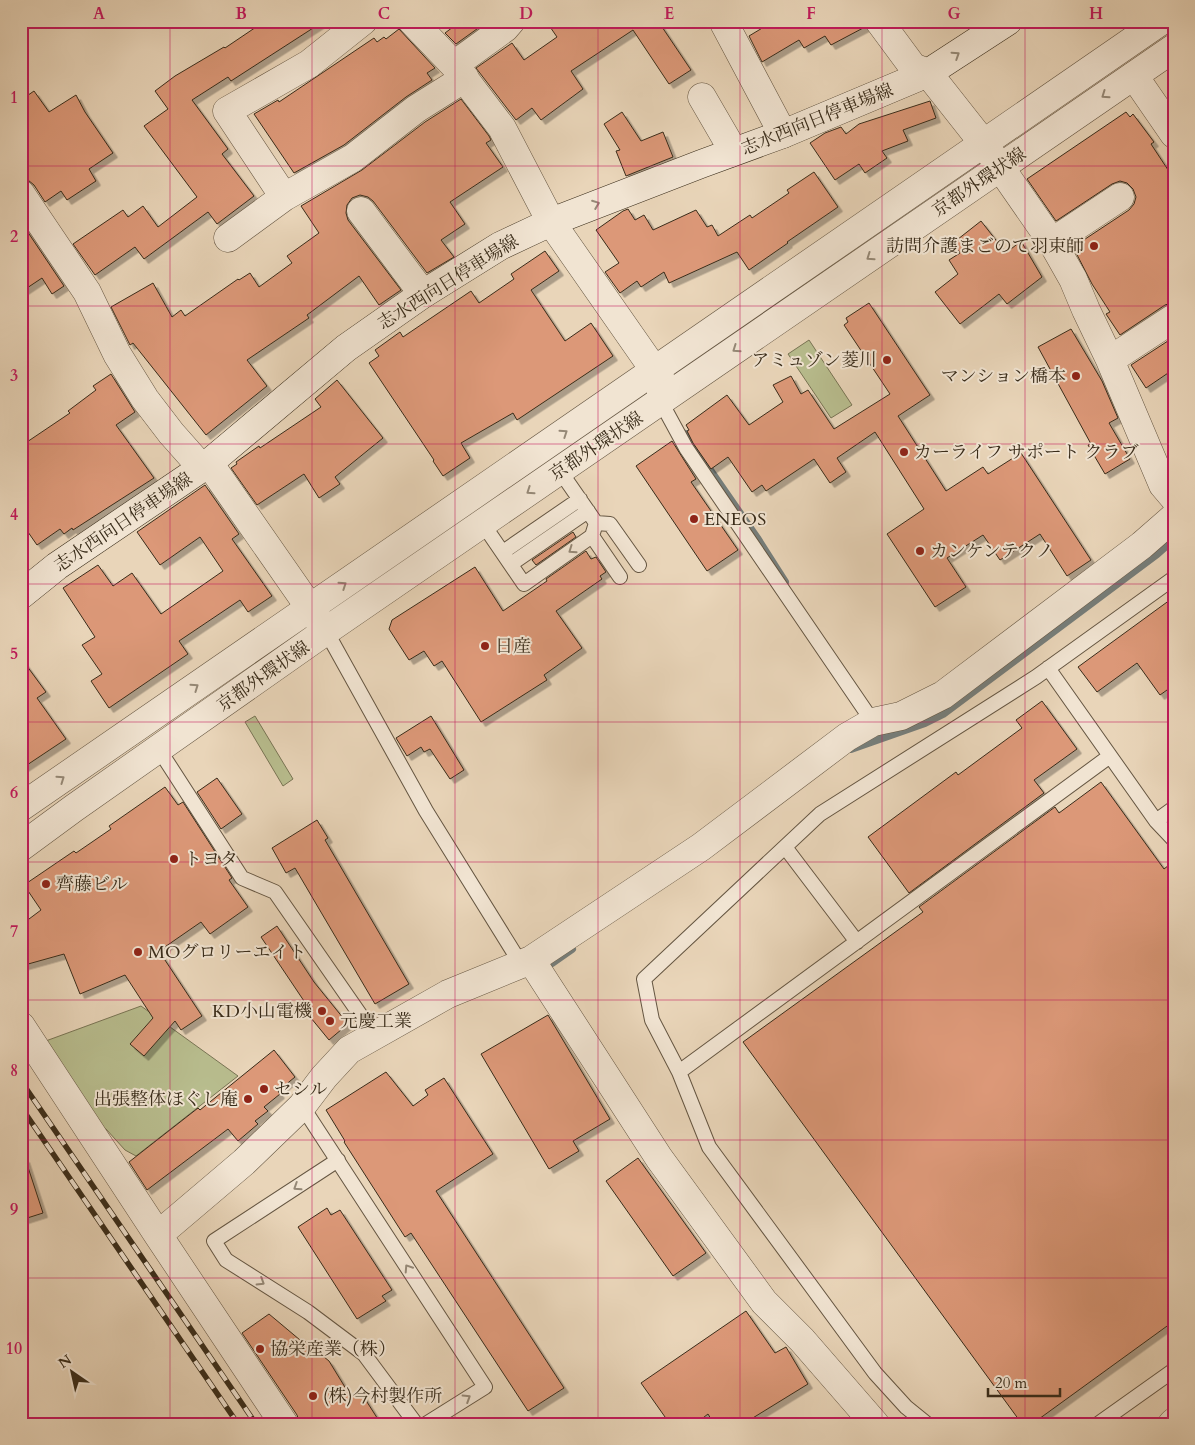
<svg xmlns="http://www.w3.org/2000/svg" width="1195" height="1445" font-family="Cardo,'Noto Serif JP',serif">
  <style>
    .green { fill: #b8bd8e; stroke: #787454 }
    .lines { fill: none; stroke-linecap: round; stroke-linejoin: round }
    .stream { stroke: #767e7b; stroke-width: 8 }
    .building { fill: #dc9878; stroke: #392c1a; filter: url(#shadow) }
    .service-casing { stroke: #655642; stroke-width: 16 }
    .minor-casing { stroke: #655642; stroke-width: 29 }
    .tertiary-casing { stroke: #655642; stroke-width: 29 }
    .secondary-casing { stroke: #392c1a; stroke-width: 29 }
    .service { stroke: #f1e4d2; stroke-width: 14 }
    .minor { stroke: #f1e4d2; stroke-width: 28 }
    .tertiary { stroke: #f1e4d2; stroke-width: 28 }
    .secondary { stroke: #f1e4d2; stroke-width: 28 }
    .rail-casing { stroke: #392c1a; stroke-width: 5.5 }
    .rail { stroke: #f1e4d2; stroke-width: 4; stroke-dasharray: 11; stroke-linecap: butt }
    .oneway { stroke: #958876 }
    .grid { fill: none; stroke: #c2185b; stroke-width: 1; stroke-opacity: 0.55 }
    .poi-dot { fill: #8f2418; stroke: #f1e4d2; stroke-width: 2 }
    .labels { text-anchor: middle; stroke-width: 4; stroke-linejoin: round; paint-order: stroke }
    .street-label { font-size: 18px; fill: #392c1a; stroke: #f1e4d2 }
    .poi-label { font-size: 18px; fill: #392c1a; stroke: #f1e4d2; text-anchor: start }
    .neatline { fill: none; stroke: #c2185b; stroke-width: 2 }
    .grid-label { font-size: 16px; text-anchor: middle; font-weight: bold; fill: #c2185b }
  </style>
  <defs>
    <filter id="shadow"><feDropShadow dx="4.5" dy="4.5" stdDeviation="0" flood-color="#0004"/></filter>
  </defs>
  <rect width="100%" height="100%" fill="#e9d5b9"/>
  <filter id="stains"><feTurbulence type="fractalNoise" baseFrequency=".004" numOctaves="4"/><feColorMatrix values="0 0 0 0 .2 0 0 0 0 .09 0 0 0 0 .02 0 0 0 .5 -.17"/></filter>
  <radialGradient id="worn" r=".72"><stop offset=".6" stop-color="#630" stop-opacity="0"/><stop offset="1" stop-color="#630" stop-opacity=".3"/></radialGradient>
  <path class="green" d="M809 340 852 405 831 418 788 354Z
    M255 716 293 779 283 786 245 722Z
    M141 1006 238 1076 136 1156 125 1150 106 1129H100L43 1042Z"/>
  <g class="lines">
    <path class="stream" d="M685 434 757 538 785 582
      M851 749 925 723 943 714 1157 554 1174 539
      M552 963 572 949"/>
  </g>
  <path class="building" d="M265 21H324L231 81 228 77 192 100 228 149 222 154 254 196 217 224 208 212 144 259 135 247 95 275 73 244 123 210 128 217 143 206 158 227 197 197 144 126 168 109 155 91 175 76 224 47 225 48Z
    M461 21H488L456 44 445 33Z
    M546 21H658L691 70 669 84 633 30 571 71 583 89 541 120 532 108 516 120 476 68 512 43 524 60 557 37Z
    M774 21H864L865 27 831 45 825 36 804 48 799 40 762 62 749 36Z
    M399 29 435 68 427 73 432 80 406 97 344 145 294 173 254 114 278 100 279 102 374 38 377 42 384 37 386 39Z
    M34 91 49 112 76 95 85 112 113 153 89 169 96 181 67 200 61 191 45 202 34 185 28 180 21 179V100Z
    M461 99 489 136 491 140 486 143 503 167 450 202 465 224 441 240 454 257 427 273 373 201 368 197 360 195 352 198 347 205 346 213 348 220 401 290 379 305 359 276 307 315 309 318 247 360 267 386 206 435 133 343 130 345 111 307 153 283 172 317 181 310 185 316 238 279 239 280 250 273 259 287 292 263 287 256 319 233 301 206 362 170 425 122Z
    M930 101 936 118 903 130 908 141 882 151 887 158 865 173 859 164 835 180 810 143 825 133 841 127 846 134 859 124Z
    M622 112 641 141 663 132 673 157 626 176 616 151 620 150 604 124Z
    M1126 112 1130 117 1133 114 1154 142 1151 144 1174 179V302L1165 305 1120 335 1106 314 1110 312 1092 284 1073 247 1129 210 1134 204 1136 197 1133 189 1127 183 1120 181 1112 184 1056 221 1027 179Z
    M814 172 838 207 787 242 788 243 749 270 737 252 669 283 664 272 641 287 637 281 620 293 605 272 619 263 596 230 623 211 628 209 635 220 644 215 653 230 696 210 707 227 712 225 718 236 750 215 752 218 789 193 787 190Z
    M981 221 1006 253 1021 241 1042 277 1007 304 999 294 960 324 935 292 958 274 949 260 960 253 953 243Z
    M21 222 64 286 52 294 42 278 21 292Z
    M545 251 559 271 531 290 565 341 591 323 613 356 517 420 513 413 461 443 470 458 443 476 433 461 434 460 369 363 379 356 375 350 400 332 403 337 471 291 479 303 514 279 511 274Z
    M869 303 930 395 898 416 946 491 983 467 988 474 1021 453 1091 560 1067 576 1040 534 1000 560 983 535 947 558 966 587 935 607 887 534 924 509 875 432 837 458 846 472 830 483 814 459 766 491 762 485 752 492 728 457 711 469 693 443 687 431 689 430 686 425 727 395 749 425 783 402 773 385 791 376 801 394 808 390 834 429 890 394 844 325 848 322 846 318Z
    M1071 329 1102 381 1118 418 1109 423 1130 459 1105 474 1088 445 1091 444 1038 347Z
    M1174 337V369L1146 388 1131 365Z
    M111 374 135 412 116 425 154 478 73 530 72 528 64 534 60 529 37 545 21 522V446L70 413 68 411 96 390 93 386Z
    M337 380 383 438 335 477 340 484 319 498 304 474 257 505 231 468 237 464 236 462 259 446 260 448 321 407 315 399Z
    M672 441 696 479 691 482 738 550 707 571 636 466Z
    M205 485 239 534 232 539 272 596 248 612 240 600 179 641 188 654 109 708 91 681 102 674 82 645 95 637 63 588 98 565 113 586 132 573 161 614 223 571 200 537 160 565 137 532Z
    M573 532 576 537 536 565 532 560Z
    M586 551 591 559 596 557 606 572 600 576 602 579 556 611 582 648 544 675 547 680 481 722 442 661 434 666 424 651 409 660 389 629 392 620 475 567 503 611 547 581 546 579Z
    M1174 597V685L1160 695 1137 663 1097 692 1078 667Z
    M21 658 46 692 37 698 66 739 21 769Z
    M1042 701 1077 749 1034 780 1044 793 909 893 868 837 956 772 958 775 1022 728 1016 720Z
    M431 716 464 770 450 779 430 749 424 752 421 747 407 756 396 738Z
    M217 778 242 814 221 829 197 792Z
    M1101 782 1164 869 1174 861V1321L1032 1424H1022L743 1042 923 912 919 907 1055 807 1059 813Z
    M165 787 178 805 183 802 232 878 229 880 248 907 210 934 201 922 159 951 202 1016 181 1030 175 1021 144 1056 130 1044 153 1018 125 975 80 994 64 954 21 966V925L41 910 24 885 74 851 76 853 111 829 109 826Z
    M317 820 328 838 325 840 409 984 375 1004 295 868 286 873 272 848Z
    M277 926 314 982 348 1024 329 1040 302 1007 306 1004 261 937Z
    M548 1015 610 1119 573 1141 579 1151 549 1169 481 1054Z
    M274 1050 295 1077 278 1091 280 1094 264 1107 268 1111 255 1121 258 1124 238 1141 228 1129 147 1190 129 1162 198 1108 200 1110Z
    M386 1072 413 1106 428 1095 425 1090 444 1078 493 1154 436 1191 564 1388 528 1411 411 1233 405 1237 344 1142 345 1141 326 1110Z
    M25 1158 43 1213 21 1220V1159Z
    M638 1158 706 1253 673 1276 606 1181Z
    M327 1208 331 1215 340 1210 392 1290 382 1296 386 1301 357 1319 298 1227Z
    M746 1311 775 1353 786 1347 808 1384 743 1424H714L708 1414 695 1424H670L641 1383Z
    M269 1314 300 1340 302 1339 329 1361 351 1397 360 1391 381 1424H300L297 1415 242 1333Z"/>
  <g class="lines">
    <g class="service-casing">
      <path id="service" d="M661 402 686 448 873 722
        M596 523 610 524 639 565
        M483 524 524 584 592 536 596 523 560 471
        M592 536 620 577
        M503 552 580 499
        M511 564 588 511
        M326 631 426 811 521 964
        M1048 668 1156 821 1174 840
        M158 748 242 878 275 892 375 1036
        M1156 821 1174 808
        M785 847 857 942
        M679 1072 1110 756
        M302 1106 485 1387 426 1424
        M338 1160 214 1241 226 1260 308 1312 364 1354 416 1424
        M927 1424 906 1407 875 1373 709 1147 679 1072 652 1020 644 979 820 814 1036 677 1174 578
        M1098 1424 1174 1370"/>
    </g>
    <g class="minor-casing">
      <path id="minor" d="M363 21 309 64 227 111 284 197 353 158 416 109 465 78
        M412 21 454 65 502 128 551 222 655 371 662 382 661 393
        M879 21 913 67 928 73 984 144 1052 242 1073 279 1086 310 1110 360 1163 485 1174 498
        M724 23 783 134
        M454 65 505 28 511 21
        M1134 76 1174 134
        M702 97 727 140 730 153
        M21 194 87 292 117 354 145 399 171 433 202 468
        M361 211 423 294
        M228 238 284 197
        M1052 242 1120 197
        M1110 360 1174 318
        M209 463 324 628
        M531 960 659 1158 764 1302 802 1340 875 1424
        M21 1026 158 1235 284 1424
        M158 1235 244 1162 302 1106 324 1077 349 1050 448 994 531 960 701 847 847 737 873 722 901 716 943 695 1142 545 1174 517
        M1172 1424 1174 1422"/>
    </g>
    <g class="tertiary-casing">
      <path id="tertiary" d="M21 807 1161 21
        M21 847 74 808 326 631 1174 48"/>
    </g>
    <g class="secondary-casing">
      <path id="secondary" d="M21 595 57 566 209 463 346 348 423 294 500 246 551 222 701 164 783 134 928 73 1008 21"/>
    </g>
    <use href="#service" class="service"/>
    <use href="#minor" class="minor"/>
    <use href="#tertiary" class="tertiary"/>
    <use href="#secondary" class="secondary"/>
    <g class="rail-casing">
      <path id="rail" d="M21 1081 256 1424
        M21 1107 238 1424"/>
    </g>
    <use href="#rail" class="rail"/>
  </g>
  <defs><path id="oneway-chevron" d="M-2-3.5L2.5 0L-2 3.5" fill="none" stroke-width="1.6" stroke-linecap="round" stroke-linejoin="round" transform="scale(1.25)"/></defs>
  <g class="oneway">
    <use href="#oneway-chevron" transform="translate(956 55) rotate(-33)"/>
    <use href="#oneway-chevron" transform="translate(1105 95) rotate(145)"/>
    <use href="#oneway-chevron" transform="translate(596 204) rotate(-21)"/>
    <use href="#oneway-chevron" transform="translate(870 257) rotate(145)"/>
    <use href="#oneway-chevron" transform="translate(736 349) rotate(145)"/>
    <use href="#oneway-chevron" transform="translate(564 433) rotate(-34)"/>
    <use href="#oneway-chevron" transform="translate(530 491) rotate(146)"/>
    <use href="#oneway-chevron" transform="translate(572 550) rotate(145)"/>
    <use href="#oneway-chevron" transform="translate(343 585) rotate(-34)"/>
    <use href="#oneway-chevron" transform="translate(195 687) rotate(-35)"/>
    <use href="#oneway-chevron" transform="translate(61 779) rotate(-35)"/>
    <use href="#oneway-chevron" transform="translate(297 1187) rotate(147)"/>
    <use href="#oneway-chevron" transform="translate(408 1268) rotate(-123)"/>
    <use href="#oneway-chevron" transform="translate(261 1282) rotate(32)"/>
    <use href="#oneway-chevron" transform="translate(467 1398) rotate(-32)"/>
  </g>
  <path class="grid" d="M170 21V1424M312 21V1424M455 21V1424M598 21V1424M740 21V1424M882 21V1424M1025 21V1424M21 166H1174M21 306H1174M21 444H1174M21 584H1174M21 722H1174M21 862H1174M21 1000H1174M21 1140H1174M21 1278H1174"/>
  <g class="poi-dot">
    <circle cx="1094" cy="246" r="5"/>
    <circle cx="887" cy="360" r="5"/>
    <circle cx="1076" cy="376" r="5"/>
    <circle cx="904" cy="452" r="5"/>
    <circle cx="694" cy="519" r="5"/>
    <circle cx="920" cy="551" r="5"/>
    <circle cx="485" cy="646" r="5"/>
    <circle cx="174" cy="859" r="5"/>
    <circle cx="46" cy="884" r="5"/>
    <circle cx="138" cy="952" r="5"/>
    <circle cx="322" cy="1011" r="5"/>
    <circle cx="330" cy="1021" r="5"/>
    <circle cx="264" cy="1089" r="5"/>
    <circle cx="248" cy="1099" r="5"/>
    <circle cx="260" cy="1349" r="5"/>
    <circle cx="313" cy="1396" r="5"/>
  </g>
  <g class="labels">
    <g class="street-label">
      <text transform="translate(817 119) rotate(-22)" y="6">志水西向日停車場線</text>
      <text transform="translate(979 182) rotate(-34)" y="6">京都外環状線</text>
      <text transform="translate(448 282) rotate(-32)" y="6">志水西向日停車場線</text>
      <text transform="translate(596 446) rotate(-34)" y="6">京都外環状線</text>
      <text transform="translate(123 522) rotate(-34)" y="6">志水西向日停車場線</text>
      <text transform="translate(263 676) rotate(-35)" y="6">京都外環状線</text>
    </g>
    <g class="poi-label">
      <text x="1084" y="252" text-anchor="end">訪問介護まごのて羽束師</text>
      <text x="877" y="366" text-anchor="end">アミュゾン菱川</text>
      <text x="1066" y="382" text-anchor="end">マンション橋本</text>
      <text x="914" y="458">カーライフ サポート クラブ</text>
      <text x="704" y="525">ENEOS</text>
      <text x="930" y="557">カンケンテクノ</text>
      <text x="495" y="652">日産</text>
      <text x="184" y="865">トヨタ</text>
      <text x="56" y="890">齊藤ビル</text>
      <text x="148" y="958">MOグロリーエイト</text>
      <text x="312" y="1017" text-anchor="end">KD小山電機</text>
      <text x="340" y="1027">元慶工業</text>
      <text x="274" y="1095">セシル</text>
      <text x="238" y="1105" text-anchor="end">出張整体ほぐし庵</text>
      <text x="270" y="1355">協栄産業（株）</text>
      <text x="323" y="1402">(株)今村製作所</text>
    </g>
  </g>
  <rect width="1195" height="1445" fill="none" stroke="#e9d5b9" stroke-width="55"/>
  <g transform="translate(72 1372) rotate(326)" stroke="#f1e4d2" stroke-width="4" paint-order="stroke">
  <path d="M0-4L9 19L0 12L-9 19Z" fill="#392c1a"/>
  <text y="-8" font-size="14" font-weight="bold" text-anchor="middle" fill="#392c1a">N</text>
  </g>
  <path d="M988 1388v8h72v-8" fill="none" stroke="#392c1a" stroke-width="2.5"/>
  <text x="995" y="1388" font-size="15" fill="#392c1a" stroke="#f1e4d2" stroke-width="4" paint-order="stroke">20 m</text>
  <rect x="28" y="28" width="1140" height="1390" class="neatline"/>
  <g class="grid-label">
    <text x="99" y="19">A</text>
    <text x="241" y="19">B</text>
    <text x="384" y="19">C</text>
    <text x="526" y="19">D</text>
    <text x="669" y="19">E</text>
    <text x="811" y="19">F</text>
    <text x="954" y="19">G</text>
    <text x="1096" y="19">H</text>
    <text x="14" y="103">1</text>
    <text x="14" y="242">2</text>
    <text x="14" y="381">3</text>
    <text x="14" y="520">4</text>
    <text x="14" y="659">5</text>
    <text x="14" y="798">6</text>
    <text x="14" y="937">7</text>
    <text x="14" y="1076">8</text>
    <text x="14" y="1215">9</text>
    <text x="14" y="1354">10</text>
  </g>
  <rect width="100%" height="100%" filter="url(#stains)"/>
  <rect width="100%" height="100%" fill="url(#worn)"/>
</svg>
